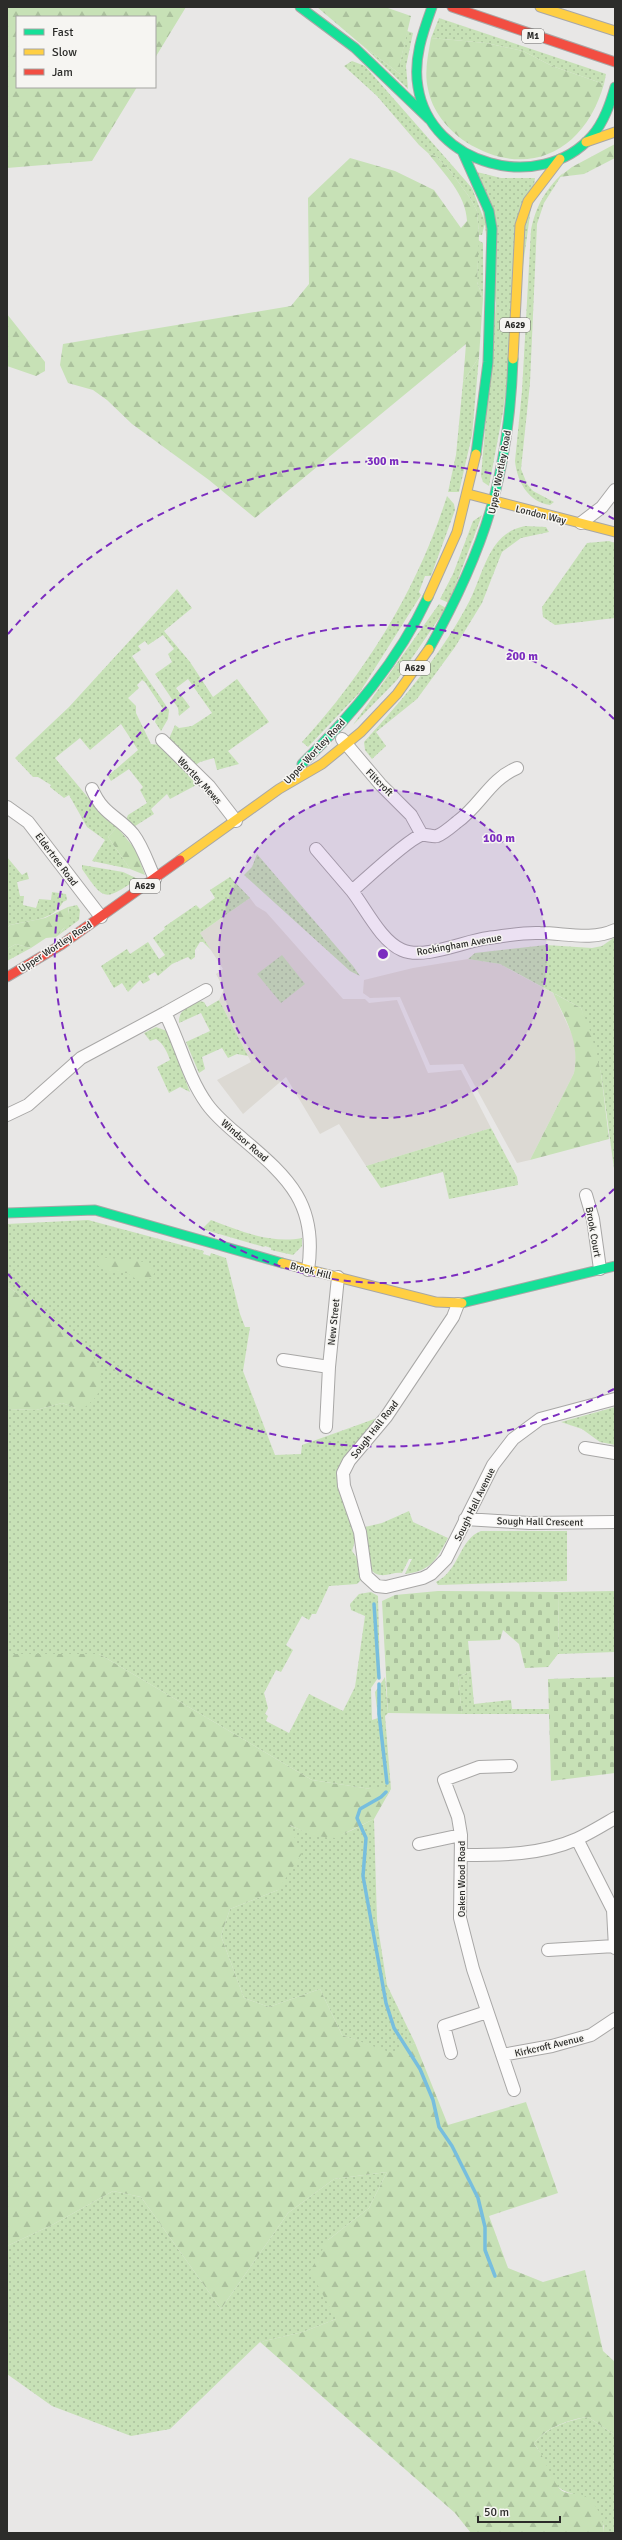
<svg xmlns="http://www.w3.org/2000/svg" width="622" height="2540" font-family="Signika,sans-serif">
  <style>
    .built { fill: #dcd9d3 }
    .green { fill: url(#green-dots) }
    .forest { fill: url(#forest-firs) }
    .cemetery { fill: url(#cemetery-stones) }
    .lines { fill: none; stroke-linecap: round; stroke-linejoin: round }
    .stream { stroke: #77bede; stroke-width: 3.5 }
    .street-casing { stroke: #a8a7a6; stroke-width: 14 }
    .fast-casing { stroke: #a8a7a6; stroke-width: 11 }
    .slow-casing { stroke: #a8a7a6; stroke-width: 11 }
    .jam-casing { stroke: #a8a7a6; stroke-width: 11 }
    .street { stroke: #fcfbfb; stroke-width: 12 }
    .fast { stroke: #16e098; stroke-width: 9 }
    .slow { stroke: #ffcf43; stroke-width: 9 }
    .jam { stroke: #f24e42; stroke-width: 9 }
    .ring { fill: none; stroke: #7b2cbf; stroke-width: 2; stroke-dasharray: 7 5 }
    .labels { text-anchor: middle; stroke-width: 3; stroke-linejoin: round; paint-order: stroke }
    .shield { fill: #f6f5f2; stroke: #696866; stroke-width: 1 }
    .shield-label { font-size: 9px; font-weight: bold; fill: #2c2c2a }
    .street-label { font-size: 10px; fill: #2c2c2a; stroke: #f6f5f2 }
    .centre { fill: #7b2cbf; stroke: #f6f5f2; stroke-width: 2 }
    .ring-label { font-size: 12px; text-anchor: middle; font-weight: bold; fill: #7b2cbf; stroke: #f6f5f2; stroke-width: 3; stroke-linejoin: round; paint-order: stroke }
  </style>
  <defs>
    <pattern id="green-dots" width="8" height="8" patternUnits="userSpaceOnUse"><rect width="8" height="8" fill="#c7e1b6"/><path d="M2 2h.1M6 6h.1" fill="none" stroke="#abc19d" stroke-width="1.8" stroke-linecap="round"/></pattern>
    <pattern id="forest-firs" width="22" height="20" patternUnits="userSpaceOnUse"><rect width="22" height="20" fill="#c7e1b6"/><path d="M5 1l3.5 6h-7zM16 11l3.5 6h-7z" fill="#abc19d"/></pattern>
    <pattern id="cemetery-stones" width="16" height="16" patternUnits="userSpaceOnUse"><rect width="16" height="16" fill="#c7e1b6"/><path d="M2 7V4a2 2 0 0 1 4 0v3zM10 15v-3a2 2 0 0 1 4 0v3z" fill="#abc19d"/></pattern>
  </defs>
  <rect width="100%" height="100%" fill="#e8e7e6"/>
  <path class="built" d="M250 898 256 906 266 912 343 999H365L369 1003 397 1000 428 1073 461 1070 491 1128 366 1166 339 1124 320 1134 286 1077 243 1114 217 1080 251 1062 219 1000 224 989 216 974 223 969 200 933Z
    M468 959 500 964 553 993 575 1041 576 1060 574 1073 530 1160 517 1163 463 1064 430 1065 400 997 370 998 363 993 364 980 413 968Z"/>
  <path class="green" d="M439 18 606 74 604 84 552 66 523 51 486 43 431 38Z
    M407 31 413 33 406 66 408 89 363 46 400 74V63Z
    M352 61 365 66 472 188 485 222 482 235H479L477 211 470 198 451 172 437 157 428 153 419 145 377 96 344 66Z
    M477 172 501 178H535L503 412 489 486 483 482 481 476 496 303Z
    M563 173 544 203 537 224 530 383 521 469 527 484 533 491 554 502 550 505C528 502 517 481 515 461L522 391 531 230C536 206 545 190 563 173Z
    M478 240 483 243V298L477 282Z
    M479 357 472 435 459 492H448L456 455 463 382Z
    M447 496 454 504 455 510 431 576H425L419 592 421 595 360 692 308 747 302 742C367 671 418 588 447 496Z
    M482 515 449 603 440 599 453 574 473 521Z
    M525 526 546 527 549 532 521 538 502 552 482 603 455 647 417 699 376 732 386 746 372 759 365 750 364 742C404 698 442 654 470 600 484 572 489 533 525 526Z
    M609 541 615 543V618L555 625 543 617 542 607 587 543Z
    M177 589 192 608 164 631 190 662 213 697 237 679 269 722 228 751 239 764 217 770 214 758 200 762 194 766 168 741 175 725 179 728 192 726 212 713 188 679 176 688 190 707 179 716 178 708 155 674 172 662 168 654 174 649 163 635 148 645 145 641 138 646 141 650 132 656 169 710 168 719 161 731 155 722 157 715 163 709 145 682 142 680 137 685 139 688 128 698 136 706V713L151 744 160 745 200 783 170 799 167 794 151 809 154 814 132 828 125 822 128 815 147 803 140 790 143 787 129 769 111 781 108 776 138 750 121 724 90 750 80 738 55 758 106 819 117 827 108 837 130 869 92 861 105 840 87 827 69 795 64 798 50 787 51 785 38 777H33L15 758 69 707Z
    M439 604 446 608 397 680 353 725Z
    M257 854 353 966 360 976 350 971 244 875 252 867Z
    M7 857 22 875 27 872 29 879 17 882 20 896H24L23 905 36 908 39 899 51 900 52 892 66 894 67 900 63 902C53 921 30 920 10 925L7 928Z
    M82 865 123 872 138 879C105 899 106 904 82 869Z
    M230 877 250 898 200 933 211 950 203 942H200L195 950V957L191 960 188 957 172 964 158 976 155 972 148 976 150 980 143 984 140 980 128 992 122 983 114 988 101 966 127 949 130 954 148 942 159 959 165 955 153 938 165 929 164 927 196 905 200 909 215 898 210 890Z
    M77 905 80 910 79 920 56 937C64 929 72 919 68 907Z
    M615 937V1176L601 1073 581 1008 500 964 468 959 475 953 546 945 592 948 602 946Z
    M16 944 31 948 7 961V949Z
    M282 955 305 984 281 1003 257 974Z
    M219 1000 248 1056 237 1054 228 1058 222 1048 202 1057 205 1069 199 1073 186 1042 210 1031 201 1013 179 1023C178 1010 189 1006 199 1001L204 1002 207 1007Z
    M156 1027 167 1031 190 1092 180 1087 169 1093 157 1067 170 1060C167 1052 164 1044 156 1039L150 1041 144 1033Z
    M491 1128 517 1177 518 1185 449 1199 443 1172 381 1188 366 1166Z
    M88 1220 204 1251 203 1254 210 1256 211 1253 226 1258 240 1314 245 1327H250L243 1371 275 1455 301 1454 302 1445 380 1417 346 1461 356 1537 352 1551 357 1558 361 1580 357 1584 329 1586 316 1614H312L309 1620 302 1616 286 1645 293 1650 281 1672 276 1670 264 1693 268 1708 265 1714 268 1716 266 1721 289 1733 309 1694 343 1711 355 1687 365 1616 351 1610 350 1604 359 1594 371 1592 378 1596 380 1675 371 1688 372 1720 378 1718 375 1692 385 1677 388 1713 385 1716 391 1789H371L312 1780 99 1654H7V1409L36 1410 62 1403 76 1408 28 1301 7 1286V1224Z
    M211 1220C240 1231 271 1244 302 1238V1246L293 1255 271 1250V1248L265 1246 264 1247 202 1229Z
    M615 1407V1445L600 1442 582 1429 561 1422Z
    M409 1511 413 1522 448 1538C436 1560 431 1571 405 1574L412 1559H409L402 1573C394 1572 388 1576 380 1575 363 1573 366 1540 365 1527L382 1523Z
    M481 1531H567V1581L438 1585 436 1582C460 1570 459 1539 481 1531Z
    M615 1591V1652L558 1654 559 1592Z
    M471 1671 474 1704 511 1700 512 1709H549V1714H462L458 1677Z
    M374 1819 377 1921 387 1985 415 2043 392 2054 342 2035 320 1989 269 2007 244 1998 221 1936 230 1909 278 1890 289 1825C332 1844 334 1839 374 1819Z
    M387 2172 369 2208 328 2240 336 2319 303 2332 260 2342 170 2429 131 2436 52 2406 7 2374V2246L52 2225 113 2191 141 2197 221 2309 288 2213 334 2179Z
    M588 2417 615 2435V2533H604V2526L585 2497C560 2491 554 2489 544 2463 540 2455 541 2451 534 2444 544 2428 570 2420 588 2417Z"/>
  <path class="forest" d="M7 7H186L155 58V17H17V87H137L92 161 7 168Z
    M317 7H385L411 16 400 63V74L363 46Z
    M431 38 486 43 523 51 552 66 604 84C585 151 528 181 466 142 448 130 432 111 428 89 424 72 428 55 431 38Z
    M615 144V158L584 174 559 177 572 167Z
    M428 153 437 157 451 172 470 198 477 211 479 235 477 282 483 298 479 357 463 382 466 344 255 518 209 480 132 424 107 400 93 390 68 383 60 365 63 344 291 306 309 284 308 198 350 158 395 171 434 190 461 228 467 221C466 194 444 174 428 153Z
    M7 314 45 362V371L36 376 7 366Z
    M117 827 136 850 145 875 130 869 108 837Z
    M68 907 70 921 56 937 46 938 31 948 16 944 7 949V928L10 925 45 918Z
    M553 993 581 1008 591 1033 601 1073 609 1139 530 1160 574 1073C580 1041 566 1021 553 993Z
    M99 1257 145 1262 156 1269 152 1278 139 1281 127 1273H112L97 1265Z
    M7 1286C33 1305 115 1349 99 1391 97 1397 90 1403 85 1407L76 1408 62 1403 36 1410 7 1409Z
    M7 1654H99L312 1780 371 1789H391L374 1819 335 1838 313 1836 290 1825 301 1855 278 1890 230 1909 221 1936 244 1998 269 2007 320 1989 342 2035 392 2053 415 2043 448 2125 526 2102 558 2193 489 2216 508 2268 543 2282 585 2270 603 2351 615 2362V2435L588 2417C570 2419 544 2428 534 2444 545 2456 548 2474 559 2488 565 2496 577 2492 585 2496 597 2503 604 2520 604 2533H471L455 2513 260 2342 303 2332 336 2319 310 2271 328 2240 369 2208 387 2172 334 2179 288 2213 221 2309 141 2197 113 2191 52 2225 7 2246Z"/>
  <path class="cemetery" d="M438 1591 559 1592 558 1654 548 1667 525 1668 519 1644 503 1630 500 1640 468 1641 471 1671 458 1677 462 1714 388 1713 382 1601 395 1595Z
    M615 1677V1773L551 1781 548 1679Z"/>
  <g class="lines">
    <path class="stream" d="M374 1604 379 1678
      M379 1684V1714L387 1783
      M386 1792 381 1797 360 1809 357 1818 366 1838 363 1876 386 2003 394 2028 420 2069 433 2100 439 2127 452 2146 478 2198 485 2227V2250L495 2276"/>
    <g class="street-casing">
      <path id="street" d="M581 523 602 507 615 490
        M342 739 381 785 411 815 422 835
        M162 740 209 786 236 821
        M517 768C490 779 480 806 457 822 451 827 443 834 437 836 432 837 426 834 421 835 406 841 367 878 352 891 366 909 381 941 402 950 424 960 464 941 488 938 505 936 523 932 540 933 565 933 591 941 615 930
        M92 789C103 815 118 816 133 834 143 847 148 864 155 879
        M7 807 28 822 101 917
        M316 849 352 891
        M165 1013 206 990
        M7 1115 28 1105 81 1058 165 1013C180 1042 187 1076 207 1104 217 1118 230 1128 244 1140 289 1178 318 1205 308 1270
        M586 1195 593 1219 600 1269
        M458 1304 453 1317 386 1417 349 1461 343 1473 344 1486 360 1532 366 1576 377 1586 386 1587 423 1578 431 1574 446 1559 493 1465 513 1439 540 1419 615 1399
        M283 1360 329 1367
        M326 1427 329 1367 338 1277
        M585 1448 615 1453
        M465 1519 530 1523 615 1522
        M511 1766 479 1767 444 1780 458 1817 461 1835 460 1918 473 1969 514 2090
        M577 1839 613 1910 615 1948
        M419 1844 461 1835
        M463 1855C502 1855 541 1855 577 1839 590 1833 603 1825 615 1818
        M548 1950 615 1946
        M451 2053 444 2026 487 2012
        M502 2055 552 2046 591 2035 615 2019"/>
    </g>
    <g class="fast-casing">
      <path id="fast" d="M300 7 355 48 429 119
        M432 7C423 32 413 59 418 87 430 165 540 195 592 136 604 122 610 104 615 87
        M463 153 489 211 492 229 488 362 476 454
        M429 649C485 550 509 474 513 359
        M302 764C352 715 398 661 428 597
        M7 1213 95 1210 282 1263
        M462 1303 615 1266"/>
    </g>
    <g class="slow-casing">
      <path id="slow" d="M540 7 615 31
        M586 142 615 132
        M513 359 520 225 528 201 560 159
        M468 494 615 532
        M428 597 457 532 476 454
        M180 860 279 789 322 764 361 732 397 694 429 649
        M282 1263 436 1302 462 1303"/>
    </g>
    <g class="jam-casing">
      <path id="jam" d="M452 7 615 62
        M7 977 61 945 180 860"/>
    </g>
    <use href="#street" class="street"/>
    <use href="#fast" class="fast"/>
    <use href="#slow" class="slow"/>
    <use href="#jam" class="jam"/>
  </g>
  <circle cx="383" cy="954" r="164" fill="#7b2cbf" fill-opacity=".12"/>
  <g class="ring">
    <circle cx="383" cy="954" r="164"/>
    <path d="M614 1189A329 329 0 1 1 614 719"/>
    <path d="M614 1389A493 493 0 0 1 8 1274M8 634A493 493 0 0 1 614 519"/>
  </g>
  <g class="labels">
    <g class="shield">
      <rect x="522" y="29" width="22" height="14" rx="3"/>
      <rect x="500" y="318" width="30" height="14" rx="3"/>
      <rect x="400" y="661" width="30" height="14" rx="3"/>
      <rect x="130" y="879" width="30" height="14" rx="3"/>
    </g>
    <g class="shield-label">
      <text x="533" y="39">M1</text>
      <text x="515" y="328">A629</text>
      <text x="415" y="671">A629</text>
      <text x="145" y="889">A629</text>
    </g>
    <g class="street-label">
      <text transform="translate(499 472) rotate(-79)" y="4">Upper Wortley Road</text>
      <text transform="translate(541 514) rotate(14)" y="4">London Way</text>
      <text transform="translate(314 751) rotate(-47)" y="4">Upper Wortley Road</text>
      <text transform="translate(200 780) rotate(47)" y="4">Wortley Mews</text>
      <text transform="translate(380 782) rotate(45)" y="4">Flitcroft</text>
      <text transform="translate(57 859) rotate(53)" y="4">Eldertree Road</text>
      <text transform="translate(459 944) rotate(-10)" y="4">Rockingham Avenue</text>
      <text transform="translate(55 946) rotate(-33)" y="4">Upper Wortley Road</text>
      <text transform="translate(245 1140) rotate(41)" y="4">Windsor Road</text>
      <text transform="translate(594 1232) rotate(80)" y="4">Brook Court</text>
      <text transform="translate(311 1270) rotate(15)" y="4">Brook Hill</text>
      <text transform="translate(333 1322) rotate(-84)" y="4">New Street</text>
      <text transform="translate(374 1429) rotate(-52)" y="4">Sough Hall Road</text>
      <text transform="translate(474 1504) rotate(-64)" y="4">Sough Hall Avenue</text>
      <text transform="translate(540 1521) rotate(1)" y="4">Sough Hall Crescent</text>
      <text transform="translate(461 1879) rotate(-90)" y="4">Oaken Wood Road</text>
      <text transform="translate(549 2045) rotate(-13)" y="4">Kirkcroft Avenue</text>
    </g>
  </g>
  <circle cx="383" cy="954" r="6" class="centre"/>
  <g class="ring-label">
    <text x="383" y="465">300 m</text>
    <text x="522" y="660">200 m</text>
    <text x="499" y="842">100 m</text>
  </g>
  <rect width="622" height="2540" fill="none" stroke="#2c2c2a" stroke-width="16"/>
  <rect x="16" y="16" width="140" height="72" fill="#f6f5f2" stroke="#a5a5a2"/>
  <rect x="24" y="29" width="20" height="6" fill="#16e098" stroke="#a5a5a2"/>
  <text x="52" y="36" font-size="12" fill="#2c2c2a">Fast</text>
  <rect x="24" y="49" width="20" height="6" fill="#ffcf43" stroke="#a5a5a2"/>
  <text x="52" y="56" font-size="12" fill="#2c2c2a">Slow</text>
  <rect x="24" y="69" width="20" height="6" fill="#f24e42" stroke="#a5a5a2"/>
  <text x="52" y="76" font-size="12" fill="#2c2c2a">Jam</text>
  <path d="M478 2516v6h82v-6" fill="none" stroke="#2c2c2a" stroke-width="2"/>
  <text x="484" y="2516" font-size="12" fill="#2c2c2a" stroke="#f6f5f2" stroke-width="3" paint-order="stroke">50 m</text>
</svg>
